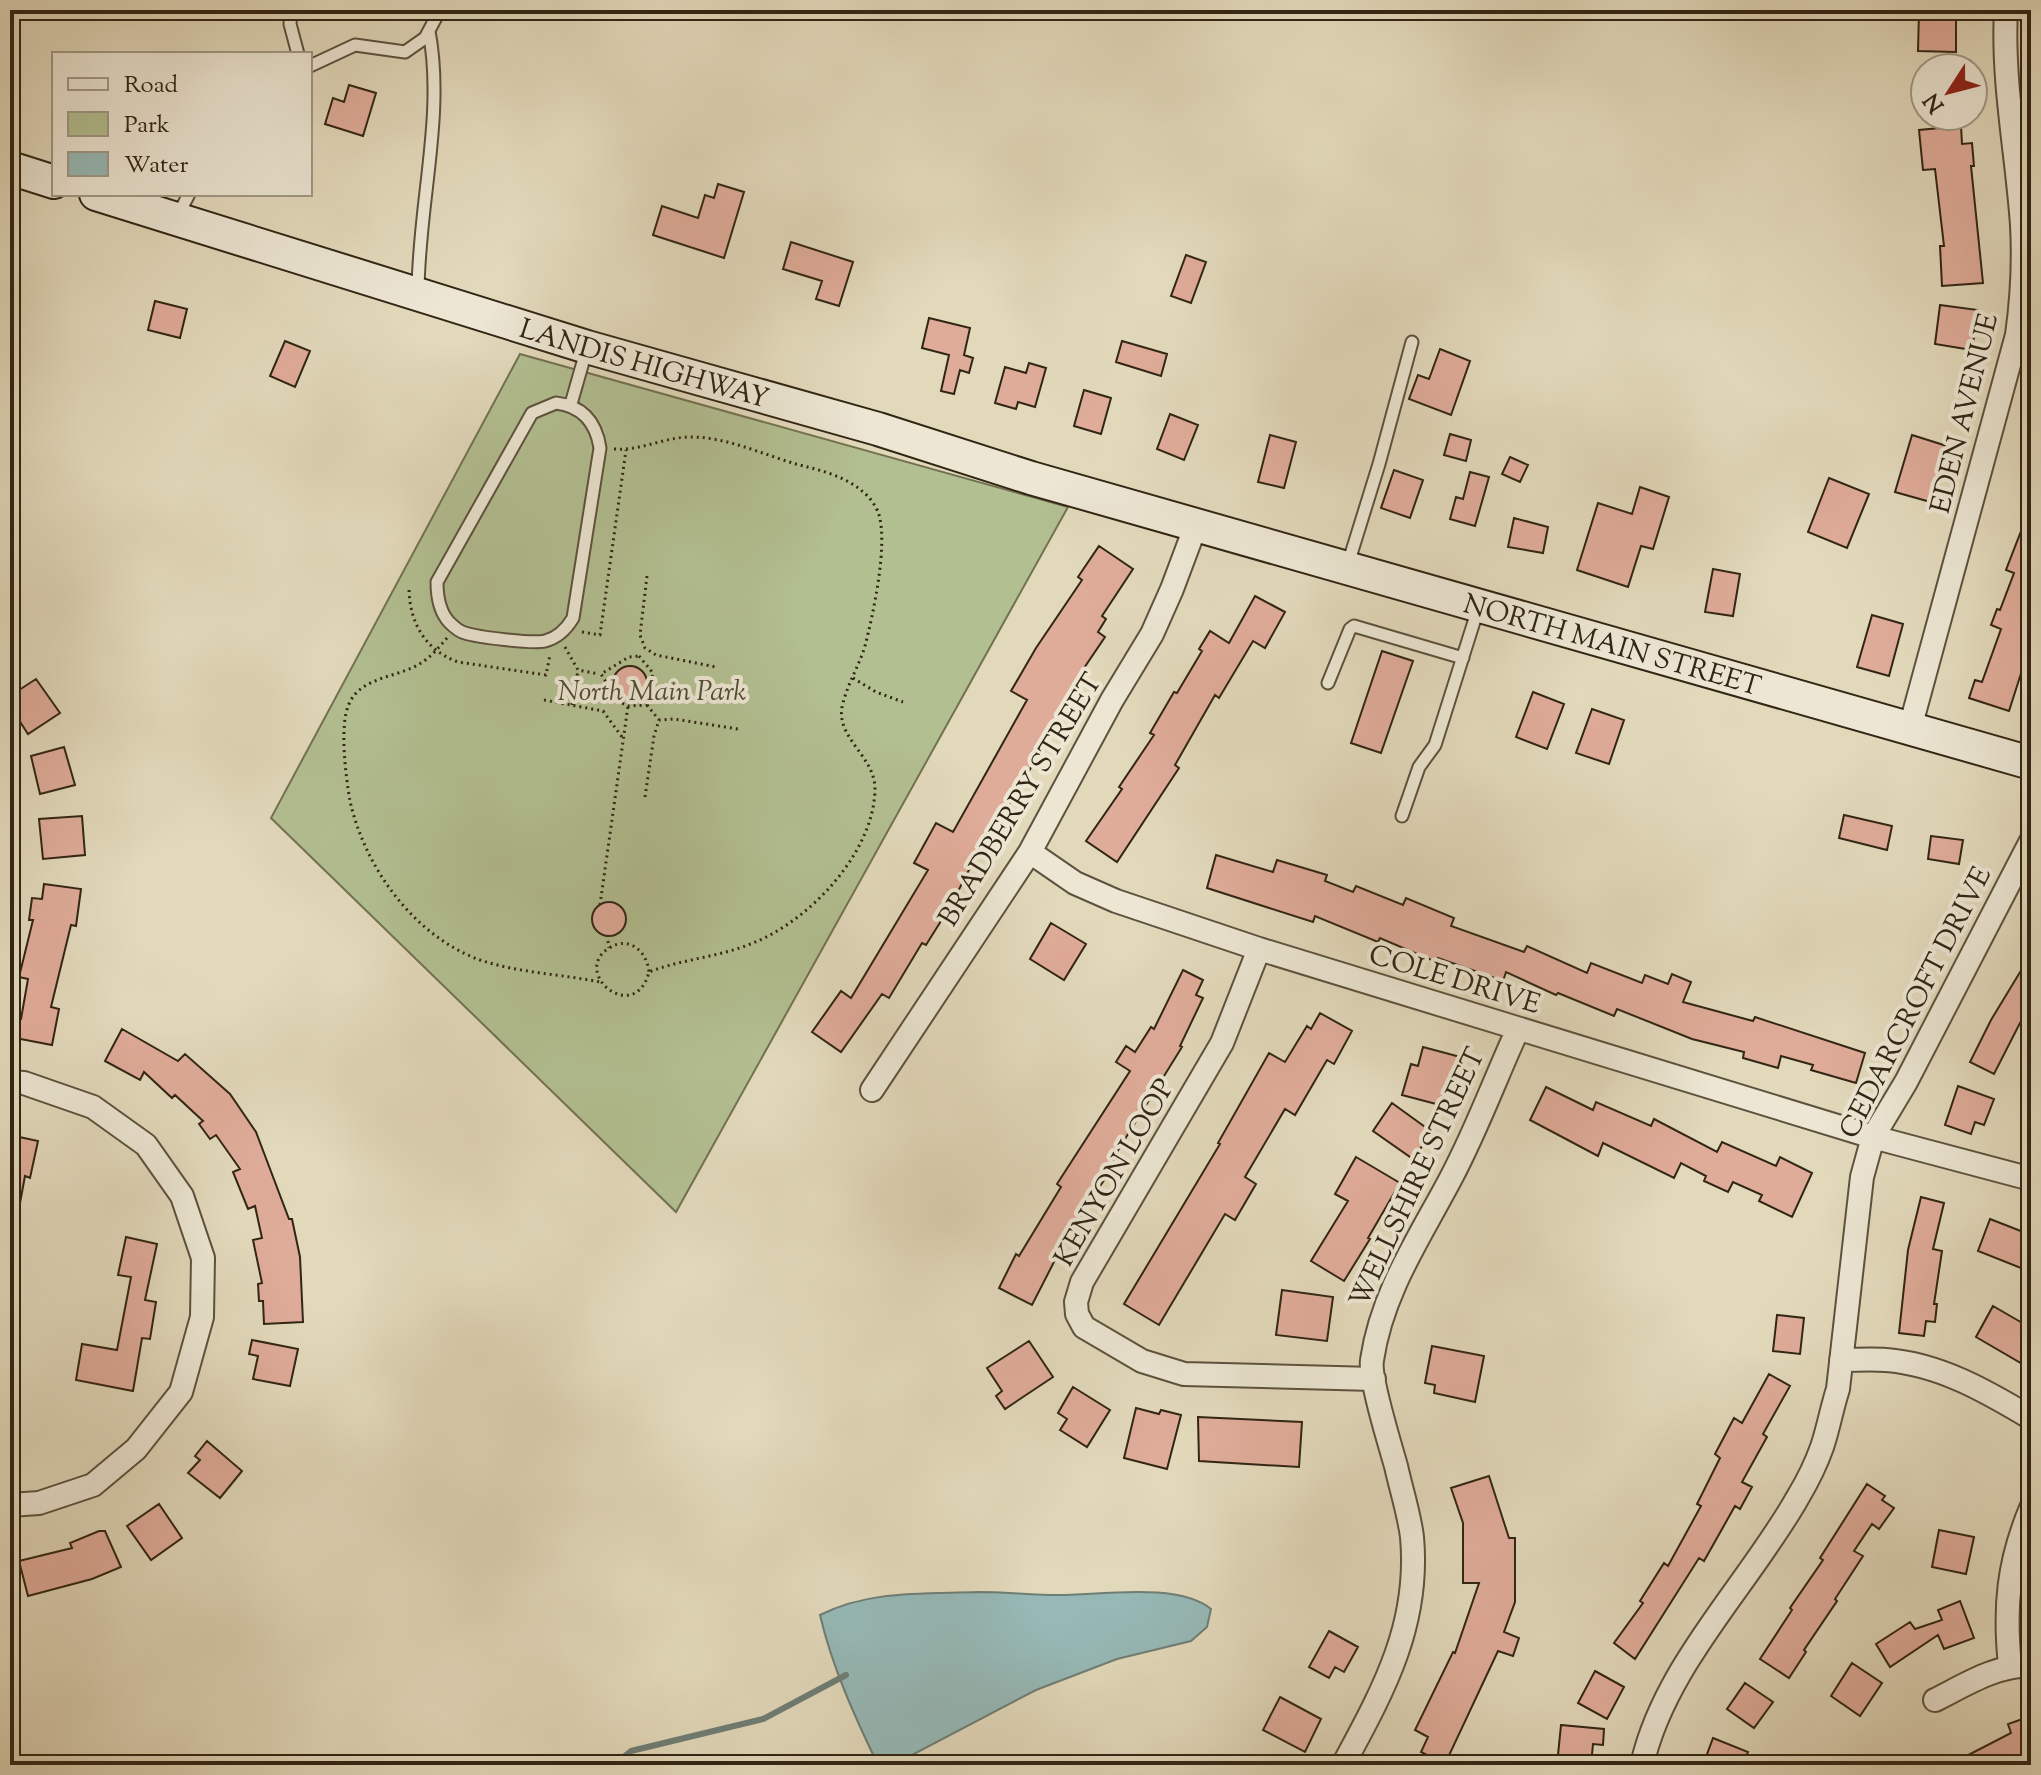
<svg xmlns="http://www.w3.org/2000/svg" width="2041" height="1775" font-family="'Sorts Mill Goudy',serif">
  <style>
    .green { fill: #b2bf91; stroke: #727252; stroke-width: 2 }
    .water { fill: #96b9b7; stroke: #6e7e76; stroke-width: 2 }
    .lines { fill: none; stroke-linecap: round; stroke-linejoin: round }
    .stream { stroke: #6e7e76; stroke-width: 6 }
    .building { fill: #e0ac9a; stroke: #312514; stroke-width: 2 }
    .service-casing { stroke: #5d523e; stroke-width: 15 }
    .minor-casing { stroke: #5d523e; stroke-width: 26 }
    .secondary-casing { stroke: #312514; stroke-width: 36 }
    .path { stroke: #312514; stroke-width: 3; stroke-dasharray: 2 4; stroke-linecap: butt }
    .service { stroke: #ece6d3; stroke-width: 11 }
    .minor { stroke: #ece6d3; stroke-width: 22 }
    .secondary { stroke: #ece6d3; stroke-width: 32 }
    .labels { text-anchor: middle; stroke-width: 8; stroke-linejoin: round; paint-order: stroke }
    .street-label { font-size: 28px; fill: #312514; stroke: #ece6d3 }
    .park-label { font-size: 28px; font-style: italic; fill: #514c33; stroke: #ece6d3 }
  </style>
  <rect width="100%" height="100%" fill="#e2d9bb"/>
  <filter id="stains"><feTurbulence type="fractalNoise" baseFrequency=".0025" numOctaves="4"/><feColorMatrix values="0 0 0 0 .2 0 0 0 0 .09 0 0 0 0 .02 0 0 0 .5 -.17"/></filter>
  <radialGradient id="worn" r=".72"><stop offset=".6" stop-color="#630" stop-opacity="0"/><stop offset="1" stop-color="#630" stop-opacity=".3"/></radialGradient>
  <path class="green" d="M520 354 1068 507 676 1212 271 818Z"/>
  <path class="water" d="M978 1592C1005 1592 1032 1595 1059 1595 1100 1595 1178 1582 1211 1609L1207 1627 1191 1641 1117 1659 1036 1690 893 1765H878C855 1717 832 1667 820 1615 869 1590 924 1594 978 1592Z"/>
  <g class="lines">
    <path class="stream" d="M614 1765 631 1751 763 1719 846 1675"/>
  </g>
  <path class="building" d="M1919 11 1956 12V52L1918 51Z
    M349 85 376 93 363 136 325 124 333 98 344 102Z
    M1961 126 1962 144 1972 143 1974 166H1971L1983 283 1942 286 1940 246H1944L1935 169 1923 170 1919 130Z
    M718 184 744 192 724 258 653 235 662 206 698 218 705 195 714 198Z
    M791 242 853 262 839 306 816 299 822 281 783 269Z
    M1186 255 1206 262 1191 303 1171 296Z
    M155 301 187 309 180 338 148 330Z
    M1940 305 1978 310 1972 350 1935 344Z
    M929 318 970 328 964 355 973 358 969 373 960 370 954 394 941 391 949 355 922 348Z
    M285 341 310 351 295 387 270 376Z
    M1122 341 1167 354 1161 376 1116 362Z
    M1440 349 1470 361 1451 415 1409 399 1418 375 1429 379Z
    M1029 363 1046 368 1035 407 1018 402 1016 409 995 403 1005 367 1026 373Z
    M1084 390 1111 398 1101 434 1074 426Z
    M1170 414 1198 425 1184 460 1157 449Z
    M1450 434 1471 440 1466 461 1444 455Z
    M1270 435 1296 442 1284 488 1258 482Z
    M1912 435 1950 447 1934 503 1895 492Z
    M1510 457 1528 465 1520 482 1502 474Z
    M1394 470 1423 480 1410 518 1381 508Z
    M1470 472 1489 477 1475 526 1450 519 1456 497 1463 499Z
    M1829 478 1869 494 1847 548 1808 532Z
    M1640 487 1669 497 1653 549 1641 546 1628 587 1577 570 1598 503 1632 514Z
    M2030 508 2031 663 2025 661 2009 711 1969 698 1975 680 1982 682 2001 629 1991 625 1997 609 2000 610 2014 573 2006 570Z
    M1514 518 1548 527 1543 553 1508 547Z
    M1099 546 1133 569 1102 616 1106 619 1098 632 1105 637 1080 674 1027 775 994 829 991 827 951 905 926 945 922 943 889 998 882 994 841 1052 812 1032 841 991 851 998 928 870 914 863 936 823 953 832 1027 700 1011 691 1036 648 1082 580 1078 577Z
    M1713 569 1740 574 1733 616 1705 612Z
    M1255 596 1285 612 1265 648 1253 641 1219 698 1215 695 1175 765 1179 768 1117 862 1086 841 1122 789 1119 787 1154 735 1150 733 1174 692 1177 693 1202 651 1199 649 1210 631 1229 643Z
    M1872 615 1903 624 1889 676 1857 667Z
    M1382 651 1413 661 1381 753 1351 743Z
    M613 683a17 17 0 1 1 34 0a17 17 0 1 1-34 0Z
    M36 679 60 713 28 734 17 717 20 715 10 701V696Z
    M1533 692 1564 704 1547 749 1516 737Z
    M1592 709 1624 720 1609 764 1576 753Z
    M64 747 75 785 40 794 31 756Z
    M1844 815 1892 826 1887 850 1839 838Z
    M82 816 85 855 43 859 39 819Z
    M1931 836 1963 840 1959 864 1928 859Z
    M1216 855 1273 872 1277 860 1327 875 1325 881 1353 892 1356 886 1403 905 1406 898 1454 918 1451 926 1524 952 1527 946 1587 973 1591 963 1642 983 1645 975 1668 984 1672 974 1691 982 1683 1002 1753 1021 1755 1017 1865 1053 1856 1083 1811 1070 1813 1065 1781 1056 1778 1068 1743 1058 1744 1052 1692 1039 1617 1009 1614 1016 1558 993 1556 995 1506 972 1503 981 1438 958 1436 962 1380 938 1378 942 1315 916 1313 922 1207 888Z
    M44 884 81 889 76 926 71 925 51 1007 59 1009 52 1045 10 1037 13 1018 21 1019 28 979 19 977 33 920H29L32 898 42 899Z
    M592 919a17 17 0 1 1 34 0a17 17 0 1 1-34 0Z
    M1051 923 1086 944 1064 980 1030 959Z
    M2031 954V1011L2022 1025 2020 1023 1994 1074 1970 1062 1991 1020Z
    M1183 970 1203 980 1196 995 1203 998 1180 1046 1182 1047 1112 1160 1116 1163 1080 1215 1083 1216 1056 1258 1032 1305 999 1288 1016 1254 1019 1256 1061 1187 1057 1184 1130 1071 1116 1062 1126 1046 1135 1052 1151 1027 1154 1029Z
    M1320 1013 1352 1031 1334 1064 1327 1060 1295 1115 1285 1109 1245 1177 1256 1184 1235 1220 1225 1214 1159 1325 1124 1304 1220 1144 1218 1143 1269 1053 1285 1062 1307 1026 1311 1029Z
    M122 1029 178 1061 185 1054 230 1094 256 1132 289 1219H292L300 1257 303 1322 264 1324 263 1301H259L258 1284 262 1283 253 1240 262 1238 255 1206 248 1209 233 1172 240 1169 216 1135 210 1139 199 1124 203 1121 175 1095 172 1098 144 1072 140 1080 105 1061Z
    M1423 1047 1464 1058 1455 1090 1445 1087 1440 1105 1402 1095 1411 1064 1418 1066Z
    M1958 1086 1994 1099 1984 1125 1975 1122 1971 1134 1945 1125Z
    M1546 1087 1593 1110 1596 1102 1651 1126 1654 1119 1717 1152 1722 1142 1776 1166 1780 1157 1812 1173 1792 1217 1759 1201 1762 1195 1733 1182 1728 1192 1704 1181 1706 1176 1681 1163 1674 1178 1603 1143 1598 1156 1530 1120Z
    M1392 1103 1432 1132 1413 1159 1373 1131Z
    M10 1135 38 1141 30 1178 25 1176 18 1214 10 1213Z
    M1356 1157 1400 1183 1368 1238 1370 1239 1344 1281 1311 1261 1348 1201 1335 1194Z
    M1921 1197 1944 1203 1933 1249 1942 1251 1934 1304H1937L1935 1322 1926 1321 1924 1336 1899 1333 1908 1250Z
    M1990 1219 2031 1235V1272L1978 1251Z
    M126 1237 157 1244 145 1300 156 1302 150 1339 142 1338 133 1391 76 1380 82 1344 117 1350 131 1277 118 1275Z
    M1282 1290 1333 1297 1327 1341 1276 1335Z
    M1993 1306 2031 1328V1369L1976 1337Z
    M1777 1315 1804 1318 1800 1354 1773 1351Z
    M252 1340 298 1349 290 1386 253 1379 258 1356 249 1354Z
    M1029 1341 1053 1377 1005 1409 996 1396 1002 1391 987 1368Z
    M1432 1346 1484 1356 1475 1402 1434 1393 1435 1385 1425 1383Z
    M1769 1374 1790 1386 1763 1434 1767 1437 1742 1482 1752 1487 1740 1509 1735 1506 1704 1561 1699 1558 1635 1659 1614 1643 1643 1603 1640 1601 1664 1563 1668 1566 1701 1506 1697 1504 1720 1458 1715 1454 1734 1418 1742 1423Z
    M1073 1387 1110 1410 1087 1447 1060 1430 1067 1419 1058 1413Z
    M1136 1408 1159 1414 1161 1410 1181 1415 1167 1469 1124 1458Z
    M1198 1417 1302 1422 1299 1467 1199 1461Z
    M207 1441 242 1471 220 1498 188 1473 200 1460 195 1456Z
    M1489 1476 1509 1538H1515V1602L1504 1632 1519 1638 1513 1656 1498 1651 1445 1764 1421 1752 1428 1737 1415 1730 1453 1652 1455 1653 1479 1583H1463V1523L1451 1488Z
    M1867 1484 1885 1496 1882 1500 1894 1508 1879 1529 1872 1524 1854 1551 1863 1556 1835 1599 1837 1601 1804 1650 1806 1652 1789 1678 1760 1659 1792 1610 1790 1608 1823 1560 1820 1558Z
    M159 1504 182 1538 151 1560 127 1526Z
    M1939 1530 1974 1537 1966 1574 1932 1567Z
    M99 1531H105L121 1567 92 1579 28 1596 19 1561 72 1548 70 1543Z
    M1960 1601 1974 1638 1944 1649 1938 1635 1890 1667 1876 1644 1910 1622 1915 1629 1942 1620 1938 1610Z
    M1329 1631 1358 1647 1344 1672 1335 1667 1329 1678 1309 1667Z
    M1852 1663 1882 1683 1860 1716 1831 1696Z
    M1595 1671 1624 1687 1607 1719 1578 1703Z
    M1745 1683 1773 1702 1754 1728 1727 1709Z
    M1280 1697 1321 1719 1305 1752 1263 1730Z
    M2031 1716V1754L2002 1765H1949L2011 1733 2008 1724Z
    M1561 1725 1604 1729 1603 1745 1593 1744 1591 1765H1557Z
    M1713 1738 1748 1752 1742 1765H1703Z"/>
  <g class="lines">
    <g class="service-casing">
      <path id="service" d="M291 10 290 24 298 54
        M310 66 355 45 405 52 425 38 440 10
        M177 217 189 194
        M418 293C418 206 445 115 429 31
        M556 403C582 406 596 422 600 448L573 618C567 628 557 638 545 641 532 644 477 637 465 633 460 632 453 626 449 622 439 611 437 597 437 582L532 413Z
        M571 404 587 348
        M1348 564 1379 464 1412 342
        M1328 683 1350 629 1354 626 1463 658
        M1402 816 1419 767 1435 745 1478 609"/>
    </g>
    <g class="minor-casing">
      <path id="minor" d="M1910 728 2017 335C2022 299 2024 262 2022 225 2017 153 2002 82 2006 10
        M1030 852 1075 883 1116 901 1259 949 1873 1137 2031 1179
        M1259 949 1222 1043 1082 1282 1076 1302 1077 1314 1084 1327 1142 1361 1184 1374 1374 1379
        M10 1082 24 1083 93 1107 146 1145 182 1196 203 1258 202 1317 181 1392 136 1449 93 1485 39 1503 10 1505
        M872 1090 1030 852 1112 700 1152 634 1172 589 1196 525
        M1841 1360C1856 1360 1871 1359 1886 1360 1939 1364 1986 1391 2031 1418
        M2010 1666C2004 1607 2008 1563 2031 1508
        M1935 1700C1967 1684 1994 1666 2031 1665
        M1343 1765C1383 1691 1420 1625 1412 1537 1409 1513 1401 1489 1396 1466 1390 1445 1369 1377 1372 1360 1382 1292 1420 1237 1451 1178 1477 1129 1495 1079 1518 1029
        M1642 1765C1664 1666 1749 1584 1798 1497 1807 1482 1816 1464 1822 1447 1828 1430 1832 1407 1838 1389L1862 1177 1873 1137 1906 1082 2031 841"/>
    </g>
    <g class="secondary-casing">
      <g id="secondary">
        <path d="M10 168 54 182"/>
        <path id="s1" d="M96 194 587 347 878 429 1031 478 2031 763"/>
      </g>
    </g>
    <path class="path" d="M614 449C641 451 664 437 691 437 726 437 762 454 796 464 819 470 843 475 862 491 869 496 877 507 879 515 888 546 873 615 865 646 859 666 848 683 843 703 833 737 875 755 875 789 874 853 809 921 753 943 720 957 682 959 649 972 635 1026 570 973 609 948 630 935 647 952 649 972
      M647 576 640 635 645 648 656 655 716 667
      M409 590C410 623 425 650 458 662L546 675 550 655
      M582 632 600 635 626 450
      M447 638C439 647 431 657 421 663 398 678 361 676 349 704 339 725 346 778 350 801 365 868 414 936 480 960 519 973 560 974 600 982
      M565 647 578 670 599 674
      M639 656 653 673 647 705 628 706 618 701 601 674 629 657Z
      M853 678 876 692 903 702
      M544 700 603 711 622 737
      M572 705 578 670
      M647 705 659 720
      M645 797 654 736 659 720 674 719 738 729
      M600 905 628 706
      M607 935 609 948"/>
    <use href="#service" class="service"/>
    <use href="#minor" class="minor"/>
    <use href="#secondary" class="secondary"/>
  </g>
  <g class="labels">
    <g class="street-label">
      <text dy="10" stroke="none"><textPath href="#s1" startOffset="574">LANDIS HIGHWAY</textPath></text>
      <text transform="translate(1963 413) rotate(-76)" y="10">EDEN AVENUE</text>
      <text dy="10" stroke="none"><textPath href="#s1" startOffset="1582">NORTH MAIN STREET</textPath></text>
      <text transform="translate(1019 799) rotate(-59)" y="10">BRADBERRY STREET</text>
      <text transform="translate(1455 978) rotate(17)" y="10">COLE DRIVE</text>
      <text transform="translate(1914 1002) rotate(-63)" y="10">CEDARCROFT DRIVE</text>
      <text transform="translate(1113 1172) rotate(-60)" y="10">KENYON LOOP</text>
      <text transform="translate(1416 1177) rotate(-65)" y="10">WELLSHIRE STREET</text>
    </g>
    <g class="park-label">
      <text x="652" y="700">North Main Park</text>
    </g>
  </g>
  <rect width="2041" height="1775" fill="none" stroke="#e2d9bb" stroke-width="40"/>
  <rect x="12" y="12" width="2017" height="1751" fill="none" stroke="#312514" stroke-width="4"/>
  <rect x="20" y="20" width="2001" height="1735" fill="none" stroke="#312514" stroke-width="2"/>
  <rect x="52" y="52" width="260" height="144" fill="#ece6d3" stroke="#a19987" stroke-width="2"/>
  <rect x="68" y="78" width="40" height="12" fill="#ece6d3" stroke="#a19987" stroke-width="2"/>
  <text x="124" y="92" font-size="24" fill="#312514">Road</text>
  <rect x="68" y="112" width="40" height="24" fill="#b2bf91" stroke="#a19987" stroke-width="2"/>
  <text x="124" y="132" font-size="24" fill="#312514">Park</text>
  <rect x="68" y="152" width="40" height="24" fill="#96b9b7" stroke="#a19987" stroke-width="2"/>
  <text x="124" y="172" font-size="24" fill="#312514">Water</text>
  <g transform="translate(1949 92) rotate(234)"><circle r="38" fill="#ece6d3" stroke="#a19987" stroke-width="2"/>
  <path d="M0-6L14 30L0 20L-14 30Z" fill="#8f2418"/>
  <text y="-12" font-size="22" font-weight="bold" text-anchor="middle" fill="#312514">N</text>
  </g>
  <rect width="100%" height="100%" filter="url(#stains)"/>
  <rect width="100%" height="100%" fill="url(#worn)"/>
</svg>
